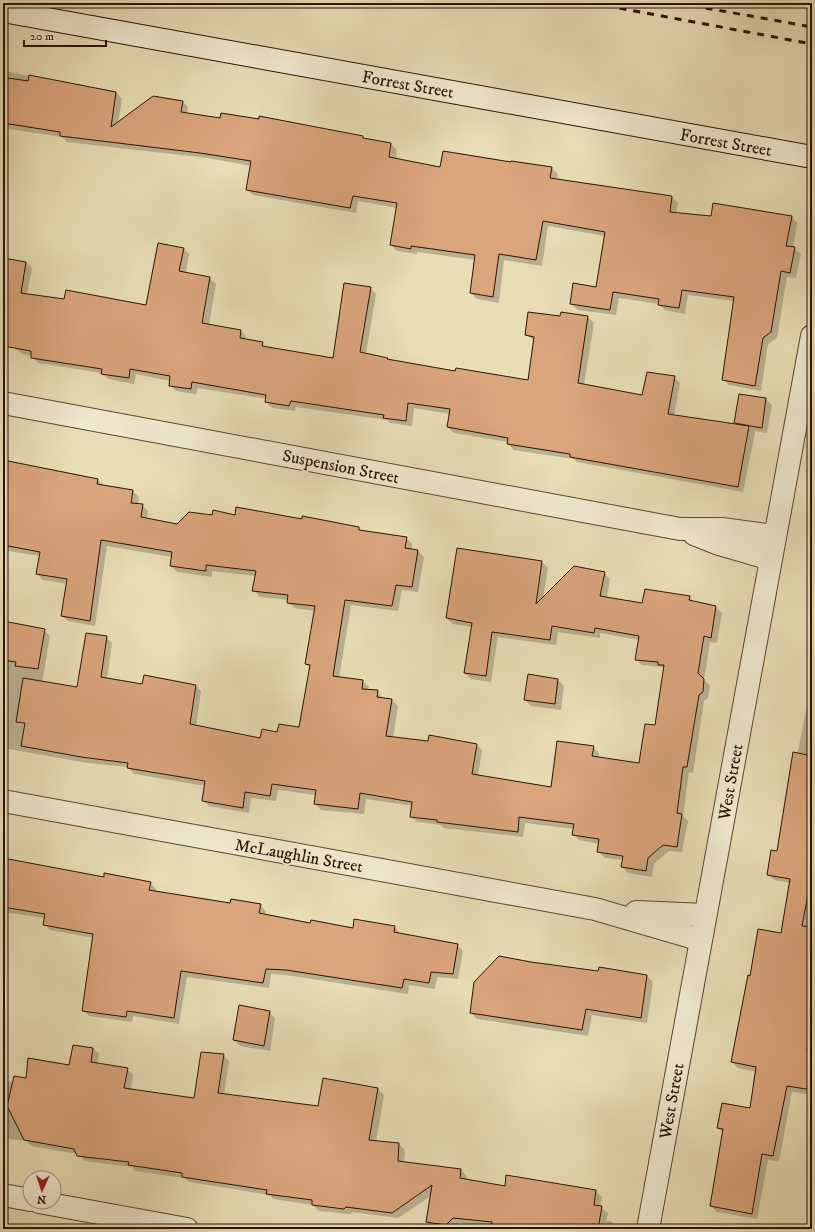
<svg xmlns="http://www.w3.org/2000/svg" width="815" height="1232" font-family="'IM FELL DW Pica',serif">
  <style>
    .shadow { fill: #0003 }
    .building { fill: #daa47d; stroke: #2b1205 }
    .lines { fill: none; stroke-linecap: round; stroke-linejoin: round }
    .street-casing { stroke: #5a4531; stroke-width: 24 }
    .secondary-casing { stroke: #2b1205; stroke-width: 24 }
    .street { stroke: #f0e9cf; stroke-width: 22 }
    .secondary { stroke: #f0e9cf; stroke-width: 22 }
    .rail { stroke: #2b1205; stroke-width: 3; stroke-dasharray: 7 7; stroke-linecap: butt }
    .labels { text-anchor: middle; stroke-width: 3.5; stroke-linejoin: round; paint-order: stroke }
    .street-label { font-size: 17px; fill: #2b1205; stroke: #f0e9cf }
  </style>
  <rect width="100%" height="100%" fill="#e8ddb5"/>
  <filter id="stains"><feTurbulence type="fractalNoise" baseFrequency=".005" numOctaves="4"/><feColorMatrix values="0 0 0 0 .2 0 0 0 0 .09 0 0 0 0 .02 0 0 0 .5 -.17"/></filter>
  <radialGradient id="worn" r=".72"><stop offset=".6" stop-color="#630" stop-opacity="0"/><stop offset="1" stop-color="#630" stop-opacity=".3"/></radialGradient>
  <path class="shadow" d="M3 71 116 92 122 99 118 123 182 101 188 107 187 114 362 136 366 140 391 144 397 150 396 159 441 168 511 164 552 168 558 174 557 180 672 197 678 203 676 214 712 217H792L797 223 793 248 801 254 796 278 787 277 777 338 768 344 761 391 729 385 723 379 734 301 688 295 685 314 665 310 659 304 619 298 616 315 578 310 571 304 597 288 605 236 548 226 542 266 504 260 499 303 477 299 471 293 476 260 417 252V254L397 251 391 245 397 208 358 201 356 213 253 195 247 189 251 166 207 158 67 142 62 137 3 128Z
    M183 248 189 254 186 273 210 278 216 284 209 325 240 330 246 336V340L262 343 267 348 334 359 370 288 376 294 366 354 387 359 389 361 456 372 529 381 535 341 526 335 561 317H588L594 323 584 385 643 396 674 377 680 383 674 416 737 425 735 423 766 399 772 405 767 433 753 431 755 433 743 492 577 462 573 459 514 450 508 444V442L454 433 448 427 450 414 414 408 412 426 390 423 387 420 296 407 295 411 272 408 266 402 267 399 198 388 196 394 176 391 170 385V381L136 374 134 384 108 379 102 373 38 363 32 356 22 354 3 338V259L26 262 32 268 27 294 65 300 147 306Z
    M3 461 98 480 104 486 133 491 139 497 138 505H142L148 511 147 519 178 525 213 516H236L359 528 362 531 406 538 412 544V550L418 551 424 557 418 592 402 590 398 611 351 605 339 678 363 681 369 687 368 690 378 691 383 699 392 700 398 706 393 738 429 743 476 744 482 750 478 776 551 788 593 747 599 753V758L639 764 656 726 664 670 662 667 642 665 636 659 639 640 600 633V638L558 632 556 645 498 637 491 682 471 679 465 673 472 627 453 624 447 618 458 549 542 562 548 568 543 598 604 573 610 579 607 598 643 605 689 597 695 603 716 607 722 613 717 643 710 642 704 680 710 686 708 698 704 701 693 773 689 772 683 816 688 821 682 852 669 851 654 864 652 877 628 873 622 867 623 860 605 858 599 852V844L579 840 573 834 574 829 525 823 523 837 444 828 441 825 417 822 411 816 413 806 366 799 364 814 321 810 315 804 316 795 278 790 276 801 251 798 249 813 209 806 203 800 205 786 134 774 128 767 88 763 3 748V622L44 630 50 636 42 683 78 689 106 637 112 643 107 679 143 685H195L201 691 196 727 261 739 299 729 310 668 306 664 316 611 294 608 288 602V600L260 597 254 591 256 576 212 571V577L177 572 171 566 172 557 107 546 95 626 68 621 62 616 67 584 43 580 37 574 40 556 3 550Z
    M558 680 564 686 561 710 531 706 525 700Z
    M809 695 812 696V910L809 928H812V1095L792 1092 779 1162 768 1160 757 1219 717 1212 711 1206 723 1133 718 1128 751 1109 757 1072 738 1068 732 1062 751 977 782 934 790 883 774 880 768 874 778 853Z
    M3 860 105 878 150 883 156 889V892L231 905H260L266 911 265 916 311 924 354 929 395 927 400 934 457 945 463 951 458 979 437 977 435 989 409 985 408 994 293 976 271 974 269 988 187 977 179 1024 133 1016 132 1022 89 1016 83 1010 94 938 50 930 44 924 45 918 3 912Z
    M531 963 599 972 647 976 653 982 647 1023 592 1015 588 1036 477 1019 471 1013Z
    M269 1012 275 1018 270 1051 240 1046 234 1040Z
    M93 1048 99 1054 97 1064 127 1069 133 1075 131 1090 195 1099 223 1055 229 1061 224 1095 318 1107 378 1089 384 1095 376 1142 399 1144 405 1150 404 1162 461 1170 467 1176 466 1180 505 1188 507 1177 596 1191 602 1197 600 1207 608 1213 606 1221H611L617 1227 616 1229H495L493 1227 459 1223 454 1229 433 1227 427 1221 431 1196 398 1218 352 1212 350 1214 319 1211 313 1205 273 1199 270 1195 189 1182 184 1178 135 1171 132 1167 84 1161 78 1154 31 1146 26 1141 3 1138V1081L13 1082 70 1066Z"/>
  <path class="building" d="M29 75 116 92 111 127 153 96 183 101 181 112 220 118 221 113 259 119V116L363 136V138L391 143 389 157 440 167 443 151 511 162V161L552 167 550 178 672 196 670 212 711 216 713 203 792 216 786 246 795 247 790 273 781 271 771 332 763 338 755 386 722 380 734 297 682 290 679 308 658 305 659 299 613 292 610 310 570 304 573 283 596 287 605 232 543 221 536 260 499 254 493 297 470 293 475 255 411 246V249L390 245 397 203 353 196 350 208 246 190 251 161 200 153 60 136V132L3 123 8 78 28 81Z
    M158 243 184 248 179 271 210 277 202 323 241 330 240 338 263 342 262 346 333 358 344 283 371 287 360 352 388 358 387 359 455 371 456 368 528 380 534 337 525 335 528 312 560 316 561 312 588 316 578 383 642 395 647 372 675 376 668 414 749 426 738 487 570 457V454L507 444 508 438 447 427 450 409 408 403 406 421 383 418 384 415 291 401 289 406 265 402 266 395 192 382 191 389 169 386 170 376 130 369 129 378 101 374 102 369 31 358V351L3 346V258L26 262 21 293 64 299 66 290 146 305Z
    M739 394 766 398 762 428 734 423Z
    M3 460 98 479 97 484 133 490 131 503 143 504 141 517 177 524 189 512 212 515 213 510 235 515 236 507 302 519V516L359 527V530L407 537 405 548 418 550 412 587 396 585 392 606 345 600 333 676 363 680 362 689 378 690 377 697 392 699 386 736 428 741 429 735 477 744 472 774 551 787 557 741 594 746 592 756 639 763 645 724 655 725 664 665H658V662L635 660 639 636 595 628 594 633 552 626 550 640 492 632 486 676 464 673 472 623 446 618 457 548 542 561 536 604 574 566 605 572 600 596 642 603 645 589 690 596 689 600 716 606 711 638 704 636 698 673 704 679 703 692 699 695 687 767H683L677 813 682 814 677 847 663 845 648 858 646 871 621 867 623 856 597 852 599 839 572 835 574 824 519 817 518 832 437 822V820L410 817 412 802 360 793 358 809 314 804 316 790 272 784 270 796 245 792 243 808 202 801 205 781 127 768 128 763 81 757 21 746 25 723 16 722 23 678 77 687 86 633 107 636 101 677 142 684 144 675 196 685 190 724 260 738 262 729 277 732 279 724 299 727 310 665 305 664 315 606 287 603 288 595 252 591 256 571 206 565V571L170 566 172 552 101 540 90 621 61 616 67 579 36 574 40 552 3 545Z
    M3 621 45 629 38 669 15 666 16 662 3 660Z
    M528 674 558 679 555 704 524 700Z
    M793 752 812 756V873L802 926 812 927V1019L807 1051 812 1052V1090L787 1086 773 1156 762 1154 752 1214 710 1206 723 1129 717 1128 722 1103 750 1108 756 1067 731 1062 748 975 750 976 758 929 781 933 790 879 767 875 771 850 777 851Z
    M3 858 104 877V873L151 882 149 890 230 903 231 899 261 904 259 913 310 923 311 920 353 928 354 919 395 926 394 932 458 944 453 974 431 972 429 983 404 979 402 988 286 970 266 969 263 983 181 971 174 1018 127 1011 126 1017 82 1011 93 934 43 925 45 914 3 907Z
    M499 956 531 962 598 971 599 967 647 975 641 1018 586 1009 582 1030 470 1013 474 982Z
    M239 1005 270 1011 264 1046 233 1040Z
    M73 1045 93 1048 91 1062 128 1068 124 1088 194 1098 201 1052 224 1054 218 1093 318 1106 323 1078 378 1088 369 1140 399 1143 398 1161 461 1169 460 1178 505 1186 506 1175 596 1190 594 1205 602 1206 598 1229H508L491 1226 492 1222 453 1218 446 1225 426 1222 432 1185 392 1213 346 1207 344 1209 312 1205V1200L266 1194 267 1190 182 1177V1173L128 1165 129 1162 77 1156 74 1149 24 1140 7 1106 14 1076 26 1078 28 1058 69 1065Z"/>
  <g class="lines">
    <g class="street-casing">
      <path id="street" d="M3 403 680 529H722L775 536
        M694 534 719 544 771 559
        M3 801 595 909 701 940
        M636 912 705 915
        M3 1195 30 1200
        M39 1202 187 1229
        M648 1229 812 336"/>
    </g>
    <g class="secondary-casing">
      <path id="secondary" d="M3 11 812 157"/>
    </g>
    <use href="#street" class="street"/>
    <use href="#secondary" class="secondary"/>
    <path class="rail" d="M592 3 812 44
      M678 3 812 27"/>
  </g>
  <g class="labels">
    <g class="street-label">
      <text transform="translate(408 84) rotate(10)" y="6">Forrest Street</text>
      <text transform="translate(726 142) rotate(10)" y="6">Forrest Street</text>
      <text transform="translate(341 466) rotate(11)" y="6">Suspension Street</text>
      <text transform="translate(730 782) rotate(-80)" y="6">West Street</text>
      <text transform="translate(299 855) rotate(10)" y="6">McLaughlin Street</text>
      <text transform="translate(671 1101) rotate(-80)" y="6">West Street</text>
    </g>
  </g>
  <rect width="815" height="1232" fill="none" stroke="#e8ddb5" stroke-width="16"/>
  <rect x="4" y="4" width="807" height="1224" fill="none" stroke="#2b1205" stroke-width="2"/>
  <rect x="8" y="8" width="799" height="1216" fill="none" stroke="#2b1205"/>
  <g transform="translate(42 1190) rotate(183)"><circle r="19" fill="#f0e9cf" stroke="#a1937e"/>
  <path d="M0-3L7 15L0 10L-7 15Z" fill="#8f2418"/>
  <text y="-6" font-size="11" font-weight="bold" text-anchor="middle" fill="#2b1205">N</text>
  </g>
  <path d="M24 40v6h82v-6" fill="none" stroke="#2b1205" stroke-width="2"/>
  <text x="30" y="40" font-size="12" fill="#2b1205" stroke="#f0e9cf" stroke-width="3" paint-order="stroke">20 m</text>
  <rect width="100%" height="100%" filter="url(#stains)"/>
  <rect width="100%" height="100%" fill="url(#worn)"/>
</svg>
